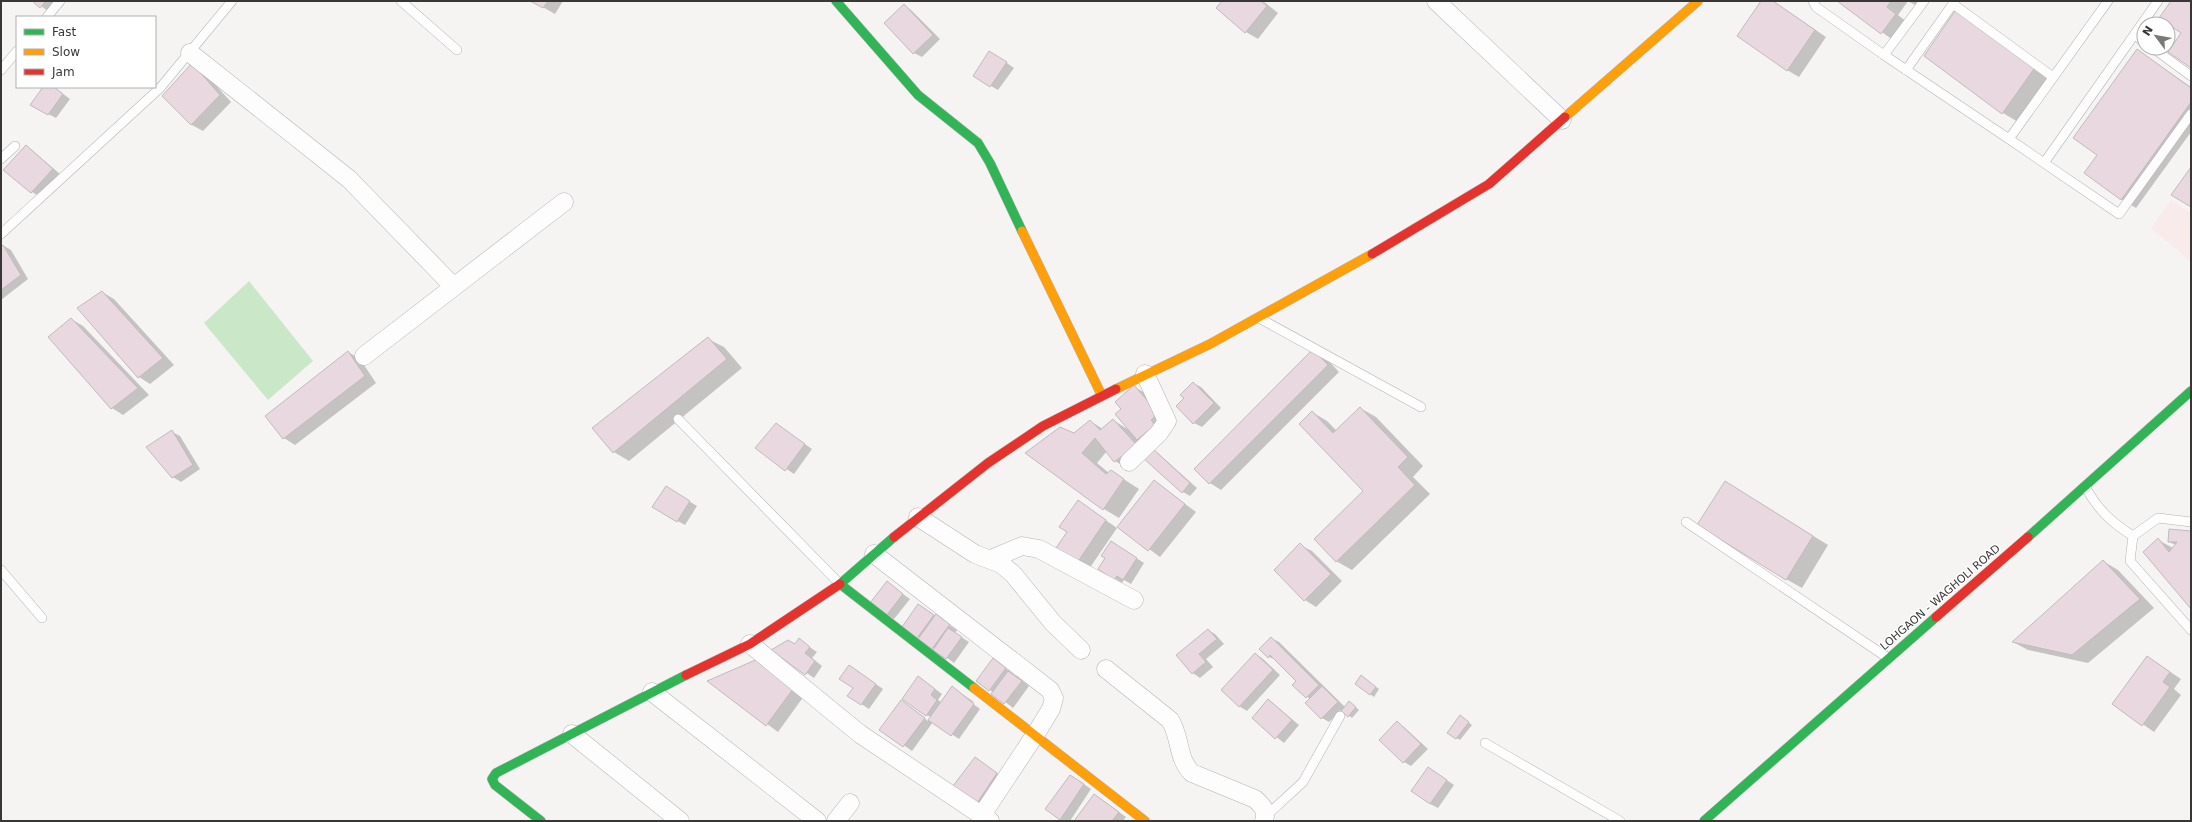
<svg xmlns="http://www.w3.org/2000/svg" width="2192" height="822" font-family="'DejaVu Sans',sans-serif">
  <style>
    .education { fill: #faebeb }
    .green { fill: #cae8c8 }
    .shadow { fill: #0003 }
    .building { fill: #e9d8e0; stroke: #bebcbc }
    .lines { fill: none; stroke-linecap: round; stroke-linejoin: round }
    .lane-casing { stroke: #b4b3b2; stroke-width: 10 }
    .street-casing { stroke: #b4b3b2; stroke-width: 19 }
    .fast-casing { stroke: #b4b3b2; stroke-width: 10 }
    .slow-casing { stroke: #b4b3b2; stroke-width: 10 }
    .jam-casing { stroke: #b4b3b2; stroke-width: 10 }
    .lane { stroke: #fefdfd; stroke-width: 9 }
    .street { stroke: #fefdfd; stroke-width: 18 }
    .fast { stroke: #30b455; stroke-width: 9 }
    .slow { stroke: #ff9f0a; stroke-width: 9 }
    .jam { stroke: #e5322d; stroke-width: 9 }
    .labels { text-anchor: middle; stroke-width: 3; stroke-linejoin: round; paint-order: stroke }
    .street-label { font-size: 11px; fill: #383736; stroke: #fff }
  </style>
  <rect width="100%" height="100%" fill="#f6f4f2"/>
  <path class="education" d="M2171 200 2191 213V262L2151 228Z"/>
  <path class="green" d="M249 281 313 361 268 400 204 323Z"/>
  <path class="shadow" d="M34 1H64L52 14Z
    M532 1H563L555 14Z
    M1223 1H1263L1278 13 1258 39 1246 32 1217 8Z
    M1762 1H1773L1826 37 1799 77 1787 70Z
    M1838 1H1918L1915 5 1908 1 1898 15 1907 22 1893 40Z
    M904 5 911 10 940 39 922 57 914 53Z
    M1956 12 2050 76 2018 122 2003 113 1926 56Z
    M2137 50 2191 87V132L2136 208 2121 199 2098 155Z
    M997 56 1014 68 998 90 991 86Z
    M203 71 231 102 203 131 192 125 163 96Z
    M44 87H54L70 99 56 118 31 105Z
    M27 146 60 174 39 196 32 192Z
    M4 246 11 250 28 279 1 300V248Z
    M102 292 114 299 174 365 150 384 139 377 78 308Z
    M71 319 83 326 149 395 123 415 112 408Z
    M708 339 724 347 742 368 629 461 614 452Z
    M1313 350 1325 357 1339 372 1221 490 1210 483Z
    M348 352 360 359 376 383 295 445 284 438Z
    M1193 383 1201 387 1221 408 1202 427 1194 423 1185 398Z
    M1134 387 1145 393 1169 420 1150 446 1138 440 1149 452 1152 449 1159 454 1197 488 1190 496 1183 492 1146 459 1130 470 1115 461 1107 451 1097 463 1109 473 1111 471 1139 489 1119 518 1104 509 1027 453 1074 434 1090 421 1103 429 1113 420 1129 430 1123 409Z
    M1360 408 1376 417 1423 466 1413 477 1430 494 1352 570 1336 561 1365 491 1312 412 1327 421 1337 431Z
    M776 424 812 449 794 474 756 448Z
    M172 432 180 436 200 469 181 482 173 477Z
    M1154 481 1196 512 1160 557 1119 527Z
    M1740 491 1828 545 1802 588 1786 579Z
    M674 492 697 506 685 525 653 507Z
    M1078 501 1117 528 1089 569 1077 562 1068 532Z
    M2191 532V608L2158 540 2173 548 2176 545 2169 542Z
    M1300 545 1312 551 1342 581 1316 607 1305 600Z
    M1119 547 1144 563 1131 584 1124 580 1122 583 1099 569Z
    M2103 561 2118 570 2154 608 2088 663 2028 650 2013 642Z
    M887 583 910 599 894 619 887 615Z
    M919 605 957 630 955 633 969 642 954 663 903 626Z
    M1208 630 1215 634 1224 644 1206 659 1213 667 1200 678 1193 673 1178 655Z
    M1271 638 1279 642 1345 707 1352 704 1359 710 1352 718 1341 710 1329 722 1322 718 1310 699 1294 685 1298 681 1277 660 1269 657 1260 649Z
    M799 640 817 652 812 658 822 666 814 678 773 650 795 645Z
    M1256 654 1263 659 1280 675 1247 711 1239 706Z
    M2148 657 2181 679 2174 689 2181 695 2154 732 2114 704Z
    M760 659 804 696 778 732 709 681Z
    M994 659 1029 686 1013 708 990 690Z
    M850 666 883 689 869 709 849 696 854 688Z
    M1365 679 1379 689 1374 697 1356 684Z
    M926 682 942 694 938 700 941 702 952 687 974 702 972 703 980 709 959 739 933 722 912 751 881 729 909 706 928 721 931 717 926 715Z
    M1269 700 1299 725 1284 743 1253 718Z
    M1464 719 1472 725 1460 740 1449 733Z
    M1397 723 1404 727 1428 749 1411 766 1404 762Z
    M975 758 1004 778 985 806 977 802Z
    M1429 768 1454 785 1438 808 1430 804Z
    M1078 780 1091 789 1070 821H1064L1060 819Z
    M1095 795 1126 817 1123 821H1076Z"/>
  <path class="building" d="M32 1H46L40 8Z
    M530 1H548L543 8Z
    M1222 1H1261L1267 6 1245 33 1216 8Z
    M1761 1H1773L1815 30 1787 71 1737 36Z
    M1837 1H1891L1887 7 1896 14 1881 34Z
    M2171 1H2191V68L2168 52 2181 33 2159 18Z
    M904 4 933 35 913 54 884 23Z
    M1955 11 2036 66 2002 114 1924 56Z
    M2137 49 2191 88V102L2121 200 2084 173 2097 155 2073 138Z
    M989 51 1007 62 990 87 973 76Z
    M192 63 220 95 191 125 162 96Z
    M43 87H54L63 94 48 115 30 105Z
    M26 145 53 169 31 193 3 170Z
    M2191 167V207L2171 195Z
    M3 245 21 275 1 290V247Z
    M102 291 163 358 138 378 77 308Z
    M71 318 138 388 111 409 48 337Z
    M708 337 727 359 613 453 592 428Z
    M1313 349 1328 365 1209 484 1194 469Z
    M348 351 365 376 283 439 265 416Z
    M1193 382 1214 403 1193 424 1176 406 1184 398 1180 395Z
    M1134 385 1158 413 1151 420 1155 425 1137 440 1115 414 1121 409 1115 402Z
    M1360 407 1408 457 1398 467 1415 485 1336 562 1314 539 1363 491 1299 424 1312 411 1333 433Z
    M1113 419 1137 445 1114 462 1095 438 1082 453 1106 474 1111 470 1124 479 1103 510 1025 453 1060 427 1074 433 1090 420 1100 430Z
    M776 423 805 444 785 471 755 448Z
    M172 430 193 465 172 478 146 447Z
    M1152 448 1190 483 1182 493 1143 458Z
    M1154 480 1185 504 1148 551 1117 527Z
    M1725 481 1813 536 1786 580 1697 525Z
    M666 486 690 501 677 522 652 507Z
    M1078 500 1106 520 1077 563 1056 548 1067 532 1059 527Z
    M2169 529 2191 531V609L2143 552 2158 538 2169 552 2177 542H2168Z
    M1111 541 1137 558 1123 580 1117 576 1114 580 1098 569 1105 558 1101 556Z
    M1300 543 1331 574 1304 601 1274 570Z
    M2103 560 2140 599 2072 655 2012 642Z
    M887 581 903 594 886 616 870 603Z
    M918 604 934 615 917 638 902 627Z
    M936 614 950 624 932 649 918 639Z
    M948 628 962 637 946 659 933 650Z
    M1208 629 1217 639 1199 654 1206 662 1192 674 1176 655Z
    M1271 637 1319 685 1306 698 1292 685 1296 681 1270 655 1268 658 1259 649Z
    M799 638 810 647 805 653 815 661 805 675 771 650 788 640 795 644Z
    M1255 653 1273 670 1239 707 1221 690Z
    M2147 656 2170 672 2163 682 2170 687 2142 726 2112 704Z
    M760 658 793 689 766 726 707 681Z
    M993 658 1006 668 989 691 976 681Z
    M849 665 876 684 861 705 847 696 853 688 839 679Z
    M1008 671 1022 681 1004 704 991 694Z
    M1361 675 1376 687 1370 695 1355 684Z
    M918 676 935 689 931 695 937 700 926 716 902 699Z
    M952 686 974 704 951 736 928 720Z
    M1322 686 1338 702 1321 719 1305 703Z
    M1268 699 1292 720 1275 739 1252 718Z
    M901 700 925 718 903 747 879 730Z
    M1349 701 1356 707 1348 717 1341 711Z
    M1460 715 1469 722 1456 739 1447 733Z
    M1397 721 1421 744 1403 763 1379 740Z
    M975 757 997 773 977 803 953 786Z
    M1428 767 1447 780 1430 804 1411 791Z
    M1070 775 1084 784 1060 820 1045 809Z
    M1094 794 1119 812 1112 821H1074Z"/>
  <g class="lines">
    <g class="lane-casing">
      <path id="lane" d="M401 1 457 50
        M1813 1 1816 7 1884 55
        M1924 1 1884 55 2009 139 2108 1
        M1953 4 2053 77
        M47 17 60 1
        M2135 35 2144 42
        M2153 48 2191 76
        M1 70 17 51
        M1906 70 1955 1
        M2009 139 2119 214 2191 114
        M1 159 15 146
        M2044 163 2158 1
        M1 234 160 88 232 1
        M1259 318 1421 407
        M678 419 840 584
        M2085 486C2097 509 2112 523 2133 536
        M1686 522 1888 658
        M2191 522 2158 518 2133 536 2130 561 2191 630
        M1 570 42 618
        M1485 743 1620 821
        M1266 816 1303 782 1340 716"/>
    </g>
    <g class="street-casing">
      <path id="street" d="M1436 1 1562 120
        M190 53 349 179 454 287
        M364 356 564 202
        M1129 462 1159 433 1167 421 1145 374
        M918 517 975 554 1001 564 1013 574 1053 623 1081 650
        M874 554 1050 690 1054 698 1051 709 1035 735 982 815
        M991 559 1022 546 1039 549 1134 600
        M750 644 860 734 990 821
        M1106 669 1170 720C1181 737 1177 759 1192 773L1255 799C1263 806 1267 811 1264 821
        M652 692 817 821
        M572 734 680 821
        M836 821 850 803"/>
    </g>
    <g class="fast-casing">
      <path id="fast" d="M836 1 918 95 978 143 990 163 1022 231
        M894 537 840 584 974 688
        M2028 537 2191 391
        M541 821 495 785 492 779 496 773 686 675
        M1704 821 1936 617"/>
    </g>
    <g class="slow-casing">
      <path id="slow" d="M1565 117 1698 1
        M1022 231 1102 396
        M1116 389 1210 344 1372 254
        M974 688 1145 821"/>
    </g>
    <g class="jam-casing">
      <path id="jam" d="M1372 254 1489 184 1565 117
        M894 537 988 463 1043 426 1116 389
        M1936 617 2028 537
        M686 675 750 644 840 584"/>
    </g>
    <use href="#lane" class="lane"/>
    <use href="#street" class="street"/>
    <use href="#fast" class="fast"/>
    <use href="#slow" class="slow"/>
    <use href="#jam" class="jam"/>
  </g>
  <g class="labels">
    <g class="street-label">
      <text transform="translate(1940 597) rotate(-41)" y="4">LOHGAON - WAGHOLI ROAD</text>
    </g>
  </g>
  <rect width="2192" height="822" fill="none" stroke="#383736" stroke-width="4"/>
  <rect x="16" y="16" width="140" height="72" fill="#ffffff" stroke="#afafaf"/>
  <rect x="24" y="29" width="20" height="6" fill="#30b455" stroke="#afafaf"/>
  <text x="52" y="36" font-size="12" fill="#383736">Fast</text>
  <rect x="24" y="49" width="20" height="6" fill="#ff9f0a" stroke="#afafaf"/>
  <text x="52" y="56" font-size="12" fill="#383736">Slow</text>
  <rect x="24" y="69" width="20" height="6" fill="#e5322d" stroke="#afafaf"/>
  <text x="52" y="76" font-size="12" fill="#383736">Jam</text>
  <g transform="translate(2156 36) rotate(302)"><circle r="19" fill="#ffffff" stroke="#afafaf"/>
  <path d="M0-3L7 15L0 10L-7 15Z" fill="#7a7978"/>
  <text y="-6" font-size="11" font-weight="bold" text-anchor="middle" fill="#383736">N</text>
  </g>
</svg>
